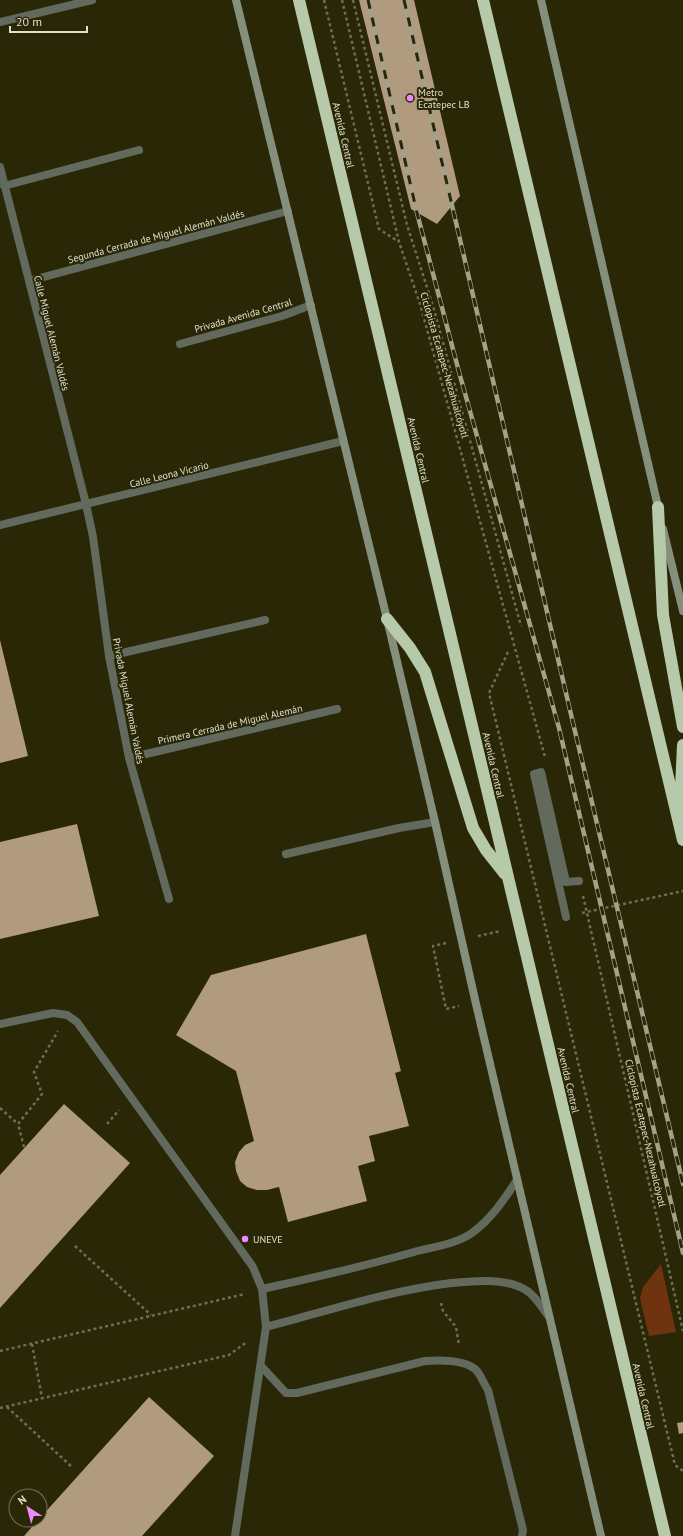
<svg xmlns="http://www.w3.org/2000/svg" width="683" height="1536" font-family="'PT Sans',sans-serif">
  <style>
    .green { fill: #6f340f }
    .building { fill: #b09b7e }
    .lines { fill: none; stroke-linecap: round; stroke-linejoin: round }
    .path { stroke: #6f6d52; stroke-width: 2.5; stroke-dasharray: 3 3; stroke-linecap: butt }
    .lane { stroke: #626a5d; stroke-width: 8 }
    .street { stroke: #626a5d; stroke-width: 8 }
    .secondary { stroke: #84907c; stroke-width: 8 }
    .highway { stroke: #b6c9a9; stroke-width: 12 }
    .rail-casing { stroke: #a3a18a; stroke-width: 4.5 }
    .rail { stroke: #2a2707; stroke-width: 3; stroke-dasharray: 9; stroke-linecap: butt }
    .poi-dot { fill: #ef8bf7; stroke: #2a2707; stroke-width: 1.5 }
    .labels { text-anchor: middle; stroke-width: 4; stroke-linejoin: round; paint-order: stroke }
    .poi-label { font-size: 10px; fill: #e0dfcd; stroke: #2a2707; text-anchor: start }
    .street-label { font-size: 10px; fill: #e0dfcd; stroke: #2a2707 }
  </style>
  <rect width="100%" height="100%" fill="#2a2707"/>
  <path class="green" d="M661 1264 676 1332 649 1336 640 1298 643 1287Z"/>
  <path class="building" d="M359 0H414L460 196 437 224 411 209Z
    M0 640 28 756 0 763Z
    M77 824 99 916 0 939V842Z
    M366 934 401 1071 395 1073 409 1126 369 1136 375 1161 358 1166 367 1201 288 1222 279 1187 267 1190H257L247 1187 240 1181 236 1171 235 1162 239 1152 245 1145 254 1141 236 1071 176 1035 211 975Z
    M64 1104 130 1163 0 1308V1175Z
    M149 1397 214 1456 142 1536H24L38 1520H40V1518Z
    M683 1422V1433L679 1434 677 1423Z"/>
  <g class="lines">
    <path class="path" d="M324 0 379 229 399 242
      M342 0 399 242 420 304 545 757
      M353 0 407 225 433 306 521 626
      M508 652 489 693 675 1465 683 1471
      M583 896 683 1331
      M582 913 683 891
      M478 936 501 931
      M446 943 433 946 446 1009 459 1006
      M0 1108 18 1124
      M107 1124 119 1110
      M24 1147 18 1124 42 1094 34 1072 58 1031
      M75 1246 151 1315
      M441 1303 443 1311 456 1327 459 1345
      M32 1344 42 1398
      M0 1351 245 1294
      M7 1407 73 1468
      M0 1408 229 1355 247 1342"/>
    <path class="lane" d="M0 22 92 0
      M566 917 534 774 541 772 566 882 579 881
      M0 1024 53 1013 67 1015 77 1022 253 1267 262 1289 266 1327 235 1536
      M262 1289C313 1278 364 1266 414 1252 433 1247 456 1244 472 1233 491 1219 504 1200 517 1180
      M266 1327C327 1311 387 1291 451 1283 473 1281 499 1278 520 1287 533 1292 541 1306 549 1317
      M261 1366 286 1393H297L425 1361C439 1360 466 1359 477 1371 481 1376 484 1384 488 1390L523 1530 522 1536"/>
    <path class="street" d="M0 167 86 504 93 537 109 656 129 758 169 899
      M4 186 139 150
      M29 281 288 211
      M180 344 282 316 311 305
      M0 525 343 441
      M109 656 265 620
      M129 758 337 709
      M286 854 399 828 435 822"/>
    <path class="secondary" d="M236 0 387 619 435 822 476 1004 601 1536
      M541 0 659 511
      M663 529 683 611"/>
    <path class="highway" d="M299 0 665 1536
      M483 0 683 840
      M658 507 663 615 683 727
      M387 619 410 648 425 672 473 828 486 850 505 874
      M680 810 683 745"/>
    <g class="rail-casing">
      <path id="rail" d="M368 0 417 213 459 372 559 728 683 1253
        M404 0 573 723 683 1184"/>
    </g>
    <use href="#rail" class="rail"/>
  </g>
  <g class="poi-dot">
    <circle cx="410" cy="98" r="4"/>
    <circle cx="245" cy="1239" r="4"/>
  </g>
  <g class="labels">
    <g class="poi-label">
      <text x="418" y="96">Metro<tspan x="418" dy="12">Ecatepec LB</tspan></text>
      <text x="253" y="1243">UNEVE</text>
    </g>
    <g class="street-label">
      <text transform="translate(344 135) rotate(77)" y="4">Avenida Central</text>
      <text transform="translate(156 236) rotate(-15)" y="4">Segunda Cerrada de Miguel Alemán Valdés</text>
      <text transform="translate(243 315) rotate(-16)" y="4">Privada Avenida Central</text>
      <text transform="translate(52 333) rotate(76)" y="4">Calle Miguel Alemán Valdés</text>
      <text transform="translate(445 365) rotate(74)" y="4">Ciclopista Ecatepec-Nezahualcóyotl</text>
      <text transform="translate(419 450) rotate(77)" y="4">Avenida Central</text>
      <text transform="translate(169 474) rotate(-14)" y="4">Calle Leona Vicario</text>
      <text transform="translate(129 701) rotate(79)" y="4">Privada Miguel Alemán Valdés</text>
      <text transform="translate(230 724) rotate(-13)" y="4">Primera Cerrada de Miguel Alemán</text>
      <text transform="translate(494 765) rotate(77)" y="4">Avenida Central</text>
      <text transform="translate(569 1080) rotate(77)" y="4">Avenida Central</text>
      <text transform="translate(646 1133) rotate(77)" y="4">Ciclopista Ecatepec-Nezahualcóyotl</text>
      <text transform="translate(644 1396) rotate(77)" y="4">Avenida Central</text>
    </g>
  </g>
  <g transform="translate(28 1508) rotate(324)"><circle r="19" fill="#2a2707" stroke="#737156"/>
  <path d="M0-3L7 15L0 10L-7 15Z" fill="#ef8bf7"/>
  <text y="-6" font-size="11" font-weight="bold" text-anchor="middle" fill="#e0dfcd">N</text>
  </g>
  <path d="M10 26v6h77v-6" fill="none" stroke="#e0dfcd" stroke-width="2"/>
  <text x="16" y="26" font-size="12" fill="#e0dfcd" stroke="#2a2707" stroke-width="3" paint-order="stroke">20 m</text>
</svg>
